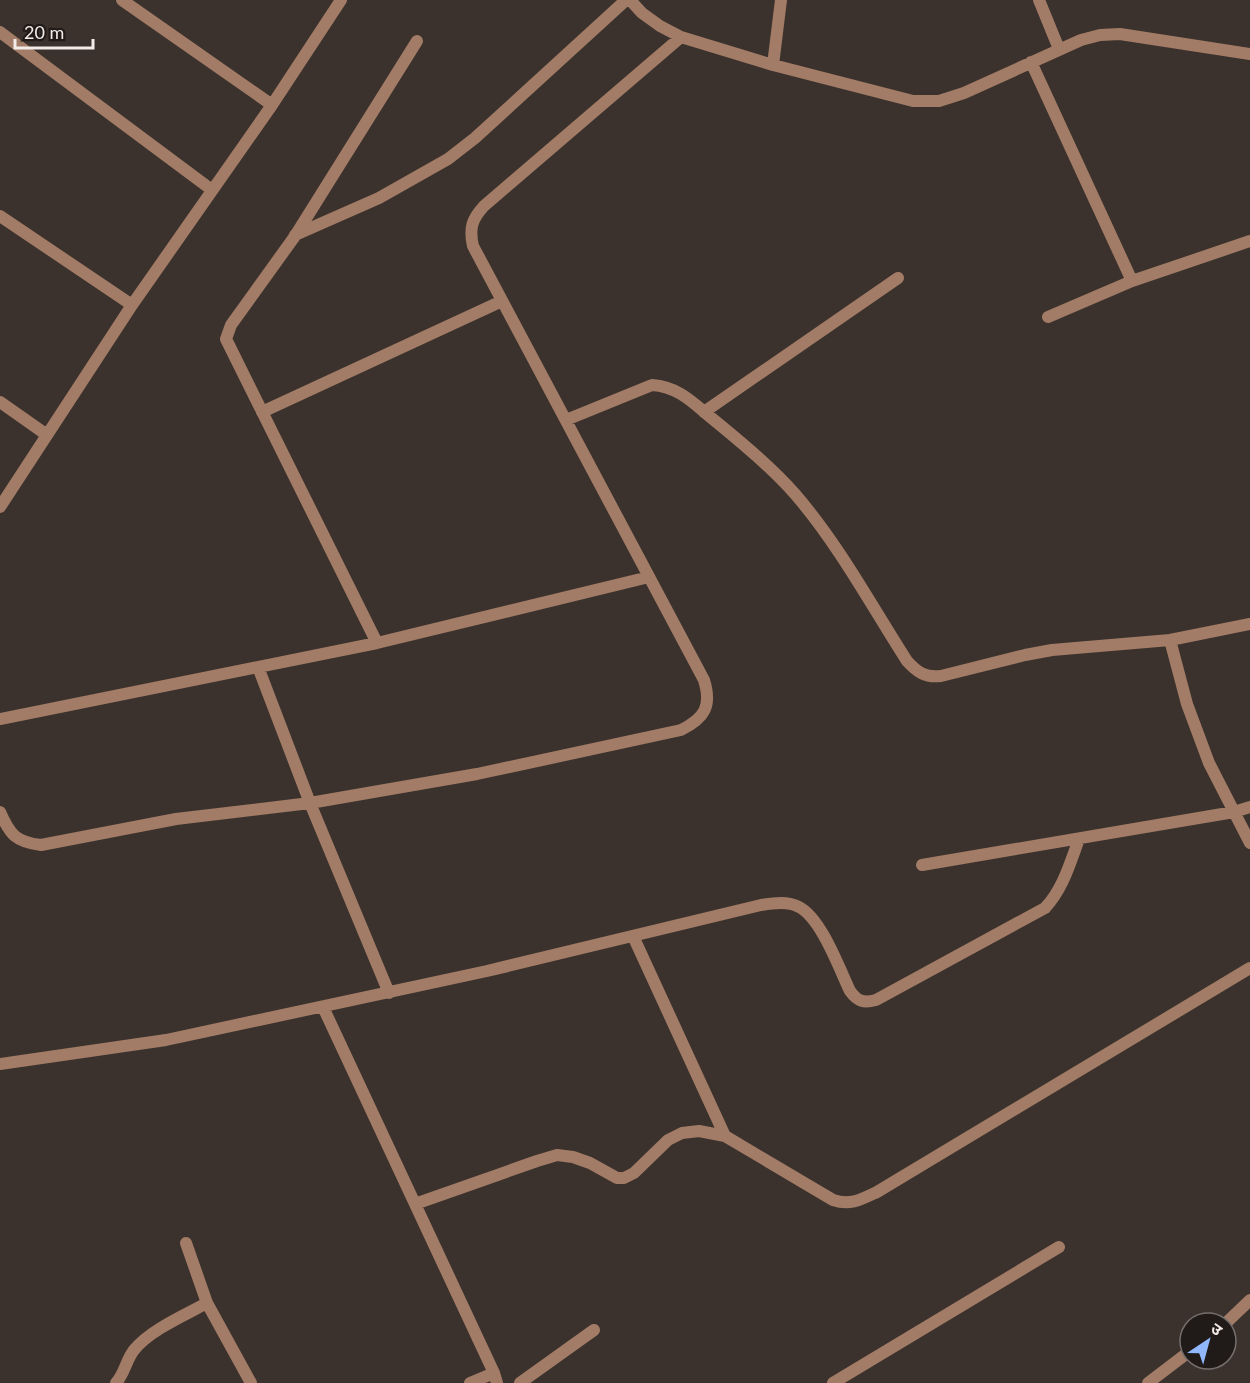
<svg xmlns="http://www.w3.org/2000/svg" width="1250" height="1383" font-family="Lato,'Noto Sans Devanagari',sans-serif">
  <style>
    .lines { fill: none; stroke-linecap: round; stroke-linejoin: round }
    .street { stroke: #a27c66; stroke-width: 12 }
  </style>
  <rect width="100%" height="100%" fill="#3c322d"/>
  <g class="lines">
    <path class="street" d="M122 0 272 105
      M630 0 642 13 660 26 681 37 773 65 913 101H939L964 93 1081 40 1100 35 1120 34 1250 54
      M1039 0 1059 49
      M0 32 212 190
      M1031 62 1132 281
      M773 65 781 0
      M0 216 132 305
      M295 235 379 198 448 159 475 138 626 0
      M1048 317 1132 281 1250 241
      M0 402 47 435
      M262 412 502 301
      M704 412 898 278
      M566 420 652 385C680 387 694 404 714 420 742 443 771 467 795 494 839 545 871 605 907 661 917 672 925 678 941 676L1025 655 1052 650 1170 640 1250 624
      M0 507 132 305 272 105 341 0
      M1170 640 1187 704 1209 763 1250 843
      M377 643 226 339 231 325 295 236 417 41
      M258 667 310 803 389 993
      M0 719 377 643 649 577
      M0 812C10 835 16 842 41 845L176 819 310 803 477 774 681 730C705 718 712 706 704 680L473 246C469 228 472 219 484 206L681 37
      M922 865 1234 812 1250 807
      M633 936 725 1136
      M323 1007 494 1373
      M0 1064 166 1040 487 971 761 905C774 903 788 901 799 907 821 918 839 968 850 991 858 1002 864 1003 876 1000L1045 908C1063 889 1070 863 1079 839
      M415 1204 537 1161 557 1155 573 1157 590 1163 617 1178H624L634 1173 668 1140 682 1133 699 1131 725 1136 833 1200C851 1206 862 1199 877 1192L1250 968
      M186 1243 207 1303 251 1383
      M1226 1323 1250 1300
      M116 1383C125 1373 126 1360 134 1350 150 1330 185 1315 207 1303
      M470 1383 494 1373 497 1383
      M520 1383 594 1330
      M833 1383 1059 1247
      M1148 1383 1190 1351"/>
  </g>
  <g transform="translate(1208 1341) rotate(36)"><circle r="28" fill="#201b19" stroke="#746e6c" stroke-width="1.5"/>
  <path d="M0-4.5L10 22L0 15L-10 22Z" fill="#91b8fd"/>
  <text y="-9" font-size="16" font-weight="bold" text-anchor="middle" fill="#f2ebe8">उ</text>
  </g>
  <path d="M15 39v9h78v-9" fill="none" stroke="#f2ebe8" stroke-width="3"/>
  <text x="24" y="39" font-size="18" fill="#f2ebe8" stroke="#201b19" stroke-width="4.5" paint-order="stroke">20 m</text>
</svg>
